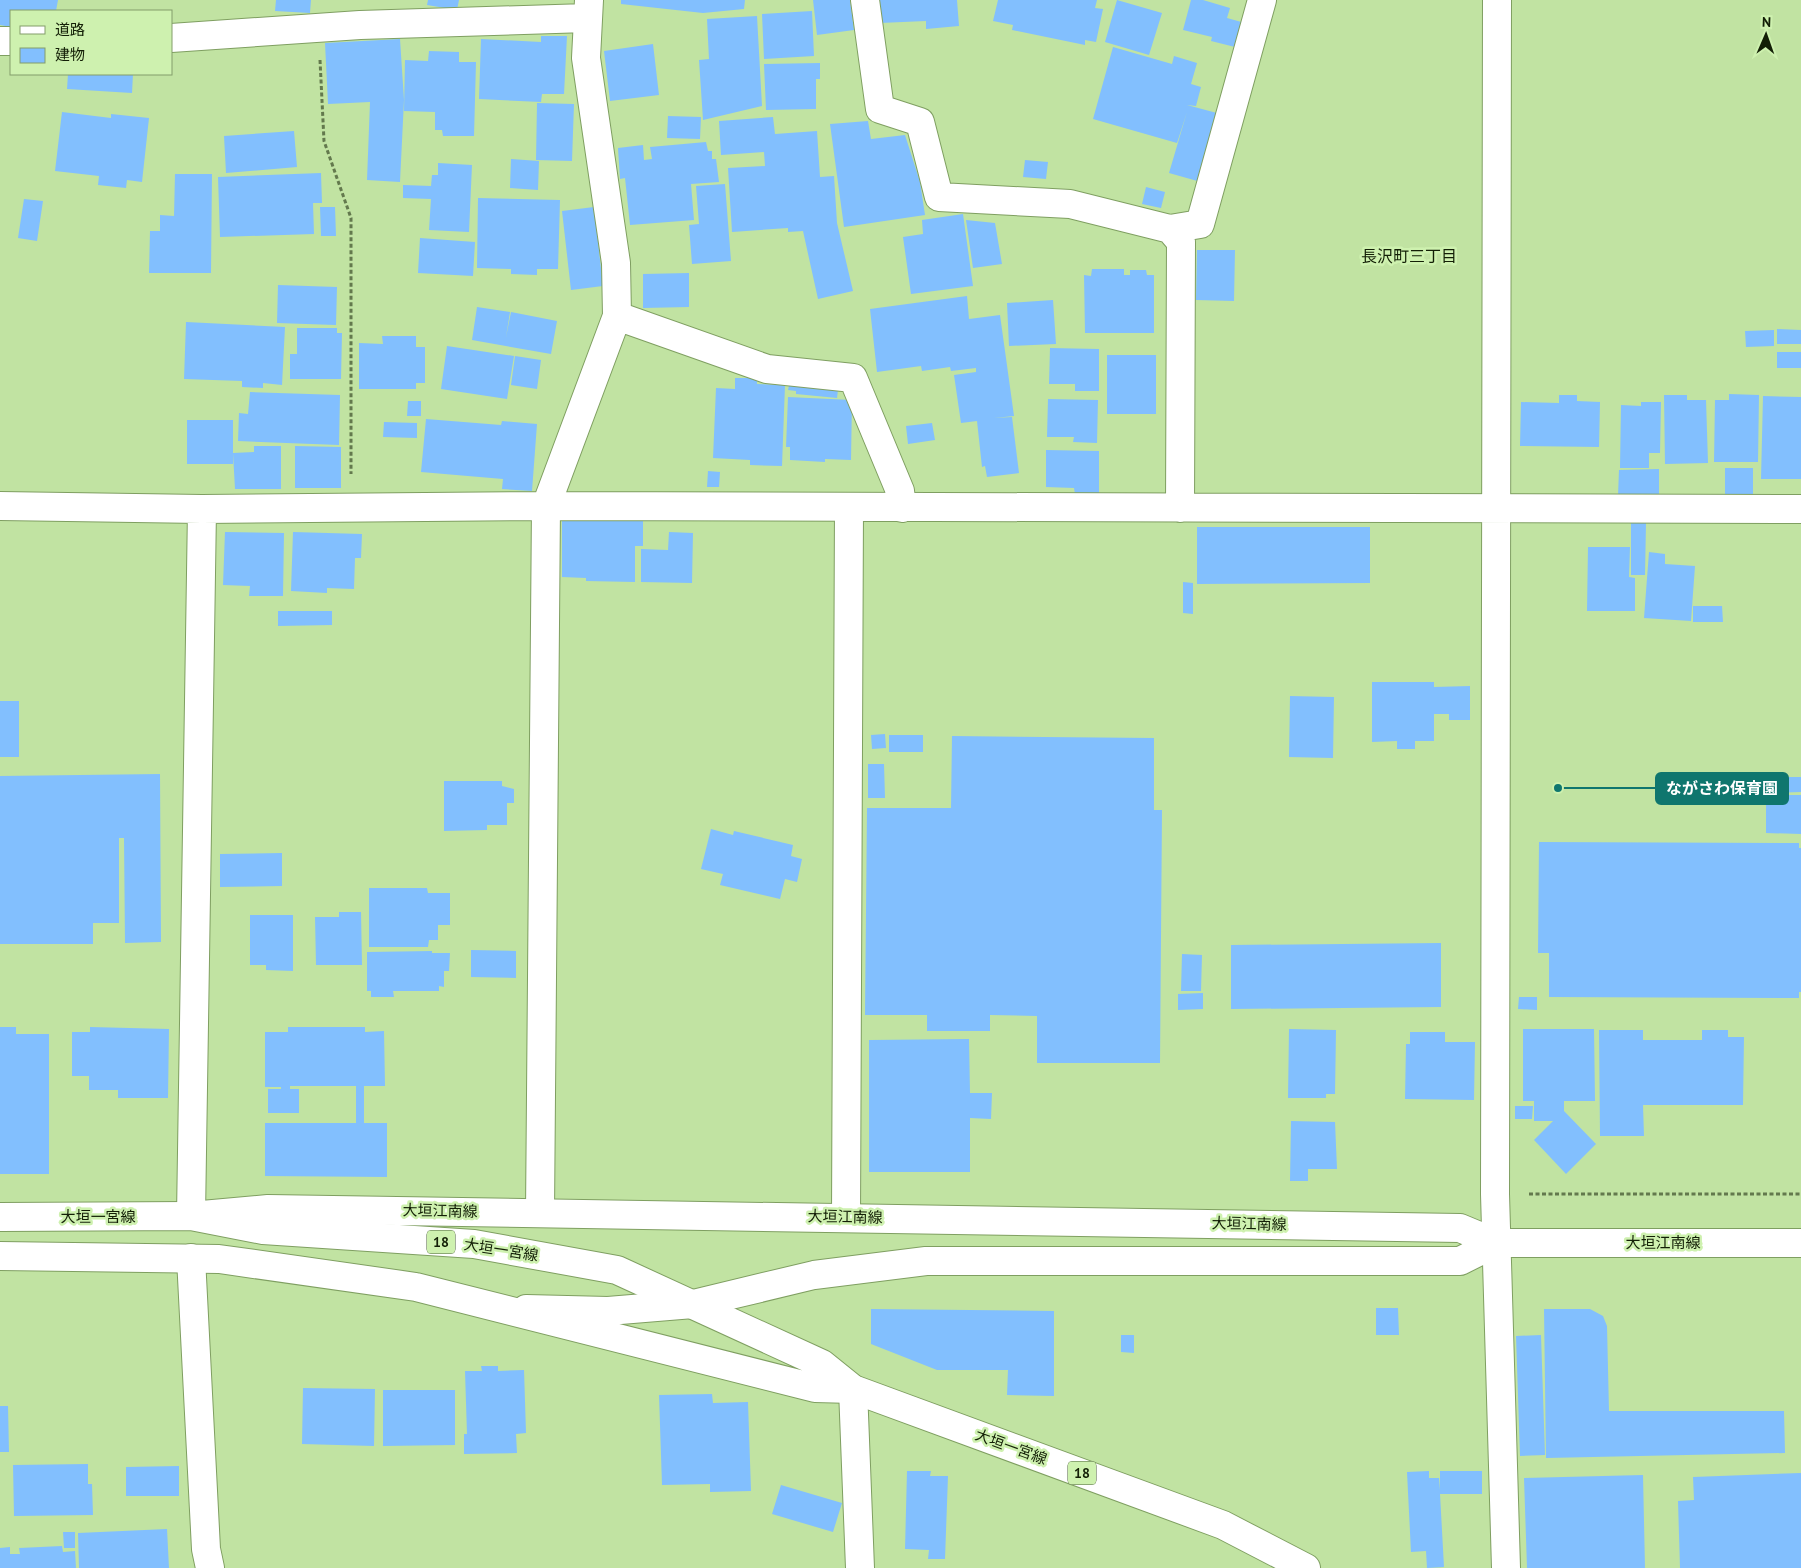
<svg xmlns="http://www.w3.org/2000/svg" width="1801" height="1568" font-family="'PT Sans','Noto Sans JP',sans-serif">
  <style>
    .building { fill: #82bffe }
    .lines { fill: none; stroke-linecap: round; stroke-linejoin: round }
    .minor-casing { stroke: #7f9f61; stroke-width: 30 }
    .secondary-casing { stroke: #7f9f61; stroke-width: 30 }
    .primary-casing { stroke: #7f9f61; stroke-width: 30 }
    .path { stroke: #63794d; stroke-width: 3; stroke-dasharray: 4 2.5; stroke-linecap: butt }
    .minor { stroke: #fff; stroke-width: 28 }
    .secondary { stroke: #fff; stroke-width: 28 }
    .primary { stroke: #fff; stroke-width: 28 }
    .labels { text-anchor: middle; stroke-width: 5; stroke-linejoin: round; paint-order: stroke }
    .shield { fill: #cef1af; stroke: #4b5e39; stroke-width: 1 }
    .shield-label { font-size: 14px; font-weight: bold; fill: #131f06 }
    .street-label { font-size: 15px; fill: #131f06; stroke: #cef1af }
    .neighbourhood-label { font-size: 16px; fill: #131f06; stroke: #cef1af }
    .leader { fill: none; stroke: #0f766e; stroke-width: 2 }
    .callout-dot { fill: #0f766e; stroke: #cef1af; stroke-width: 2 }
    .callout { fill: #0f766e; stroke: #0f766e; stroke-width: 2 }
    .callout-label { font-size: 16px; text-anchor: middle; font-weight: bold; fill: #fff }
  </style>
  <rect width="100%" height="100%" fill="#c1e3a2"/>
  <path class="building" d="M0 0H58L56 11H11V27L0 25Z
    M276 0H311L310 13 275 11Z
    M428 0H459L457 10 427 5Z
    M621 0H745L744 9 703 13 621 4Z
    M813 0H850L854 30 817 35Z
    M879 0H957L959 26 926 29V21L880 23Z
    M998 0H1097L1095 8 1103 9 1096 42 1085 40V45L1012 30 1013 25 993 21Z
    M1117 0 1162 13 1149 55 1105 42Z
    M1191 0H1203L1230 8 1227 18 1245 23 1239 48 1211 41 1212 37 1183 30Z
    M812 11 814 56 764 59 762 14Z
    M757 16 762 106 703 120 699 60 709 59 707 19Z
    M541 36H567L564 94H542L541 102 479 99 481 39 541 42Z
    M400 39 404 100 400 182 367 180 370 102 328 104 325 43Z
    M653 44 659 95 610 101 604 51Z
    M1113 47 1172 64 1174 56 1197 63 1191 84 1201 87 1196 106 1187 105 1228 116 1208 184 1169 173 1187 112 1177 143 1093 119Z
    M429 51 459 52V62H476L474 136H443L442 130H435V112L404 111 405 60 428 61Z
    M820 63V79H816V109L766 110 764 64Z
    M68 74H133L132 93 67 89Z
    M537 103 574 104 572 161 536 160Z
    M62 112 111 118V114L149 118 142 182 127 180 126 188 98 185 99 176 55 171Z
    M668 116 701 117 700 139 667 138Z
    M773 117 775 134 817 131 820 177 834 176 837 223 853 291 818 299 803 231 788 232V228L732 232 728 168 765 166 764 152 721 155 719 121Z
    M868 121 871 139 905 135 920 182 925 215 844 227 830 124Z
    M294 131 297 167 226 173 224 136Z
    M706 142 708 151H712V159H716L719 182 691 184 694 220 630 225 625 178 620 179 618 148 643 145 644 160 652 159 650 147Z
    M511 159 539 161 538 190 510 188Z
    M1025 160 1048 162 1046 179 1023 177Z
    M438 163 472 165 469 232 429 230 431 199 403 198V185L431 186 432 175H438Z
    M321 173 322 203H313L314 234 220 237 218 177Z
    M175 174H212L211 273H149L150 231H160V215L174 216Z
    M725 184 731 261 692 264 689 225 699 224 696 186Z
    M1146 187 1165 192 1161 208 1142 204Z
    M478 198 560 200 558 269H537V275L511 274V269L477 268Z
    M24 199 43 201 37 241 18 238Z
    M320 207H335L336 236H321Z
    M594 207 603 286 571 290 562 211Z
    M963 214 973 286 911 294 903 237 923 234 922 220Z
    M966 220 995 223 1002 264 973 268Z
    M420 238 475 242 473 276 418 273Z
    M1197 250H1235L1234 301 1196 300Z
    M1092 269H1124V275H1130V270H1146L1147 275H1154V333H1085L1084 275 1091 276Z
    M689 273V307L643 308V274Z
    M278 285 337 287 336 325 277 323Z
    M967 296 969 319 1000 315 1014 416 994 418 1012 417 1019 473 987 477 985 466 982 467 977 421 961 423 954 375 976 372V368L951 371 950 367 922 371 921 366 877 372 870 309Z
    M1053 300 1056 344 1009 346 1007 303Z
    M477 307 510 312 506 337 511 312 557 321 551 354 472 340Z
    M186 322 285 327 282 385 263 383V388L242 387V381L184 379Z
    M297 328H337V333H342L341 379H290V354H297Z
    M1777 329 1801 330V344H1777Z
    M1774 330V346L1746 347 1745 331Z
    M382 336H416V347H425V383H416V389H359V343L383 344Z
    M447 346 514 356 507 399 441 389Z
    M1050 348 1099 349V391H1075V384H1049Z
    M1777 352H1801V368H1777Z
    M1107 355H1156V414H1107Z
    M515 356 541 360 537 389 511 385Z
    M735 378H757V384L785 385 782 466 750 465V460L713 458 716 388 735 389Z
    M790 381 838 390 837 398 796 394V391L788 390Z
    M250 392 340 395 339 445 238 441 239 413 248 414Z
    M1729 394 1759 395 1758 462H1714L1715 400H1729Z
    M1559 395H1577V401L1600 402 1599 447 1520 446 1521 402 1559 403Z
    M1664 395H1687V400H1706L1708 463 1665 464Z
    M1763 396 1801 397V479H1761Z
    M788 397 852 400 851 460 825 459V462L790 460V447H786Z
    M1048 399 1098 400 1097 443 1073 442 1074 437H1047Z
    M408 401H421V416H407Z
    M1641 402H1661L1660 453H1649V468H1620L1621 405 1641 406Z
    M426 419 501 425 502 421 537 424 532 491 502 489 503 479 421 472Z
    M187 420H233V464H187Z
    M384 422 417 423V438L383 437Z
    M932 423 935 440 908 444 906 426Z
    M254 446H281V489H235L233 453 254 452Z
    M295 446 341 447V488H295Z
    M1046 450 1099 451V494H1075L1074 488 1046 487Z
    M1725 468H1753V495H1725Z
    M1659 469V496H1618L1619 470Z
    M708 471 720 472 719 487H707Z
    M562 516 628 517V521H643V546H635V582L586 581V578L562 577Z
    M1631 523H1646L1645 575H1631Z
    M1197 527H1370V583L1197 584Z
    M225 532 284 533 283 596H249L250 586 223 585Z
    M293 532 362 534 361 558H355L354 589 327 588V593L291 591Z
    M669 532 693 533 692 583 641 582V549L668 550Z
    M1588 547H1630L1629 577 1635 578V611H1587Z
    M1649 552 1665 554V564L1695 566 1691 621 1644 618Z
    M1183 582 1193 583V614L1183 613Z
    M1693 606H1722L1723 622H1693Z
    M278 611H332V625L278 626Z
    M1372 682H1434V687L1470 686V720H1449V714H1434V741H1415V749H1397V741L1372 742Z
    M1290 696 1334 697 1333 758 1289 757Z
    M0 701H19V757H0Z
    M885 734 886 748 872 749 871 735Z
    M889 735H923V752H889Z
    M952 736 1154 738V810H1162L1160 1063H1037V1016L990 1015V1031H927V1015H865L867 808H951Z
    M868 764H884L885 798H868Z
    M160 774 161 942 125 943 124 838H119V923H93V944H0V776Z
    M1769 777H1801V792L1769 793Z
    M444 781H502V786L514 789V803H507V825H487V830L444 831Z
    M1766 795H1801V834L1766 833Z
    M711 829 733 835 734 831 793 845 791 856 802 859 797 882 785 879 780 899 720 885 723 874 701 869Z
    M1539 842 1799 843V848H1801V992H1799V998L1549 997V953H1538Z
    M282 853V886L220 887V854Z
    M369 888H427L428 893H450V925H438V940H429L428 947H369Z
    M339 912H361L362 965H316L315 917H339Z
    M250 915H293V971L266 970V965H250Z
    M1441 943V1007L1231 1009V945Z
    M471 950 516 951V978L471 977Z
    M432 951V953H450L449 971H444V987L439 986V991H393L394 997H371V991H367V952Z
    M1182 954 1202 955 1201 991H1181Z
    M1203 993V1009L1178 1010V994Z
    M1519 997H1537V1010L1518 1009Z
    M0 1027H16V1034H49V1174H0Z
    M90 1027 169 1029 168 1098H118V1090H89V1076H72V1032H90Z
    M288 1027H365V1032L384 1031 385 1086H364V1123H387V1177L265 1176V1123H356V1086H290V1089H299V1113H268V1089H281V1087H265V1032H288Z
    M1289 1029 1336 1030 1335 1094H1326V1098H1288Z
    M1523 1029H1594L1595 1101H1564V1111L1596 1144 1566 1174 1534 1140 1553 1121H1534V1101H1523Z
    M1599 1030H1643V1040H1702V1030H1728V1037H1744L1743 1105H1643L1644 1136H1600Z
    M1410 1032H1445V1042H1475L1474 1100 1405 1099 1406 1044H1410Z
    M969 1039 970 1093H992L991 1119 970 1118V1172H869V1040Z
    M1515 1106H1533L1532 1119H1515Z
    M1291 1121 1335 1122 1337 1169H1308V1181H1290Z
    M1376 1308H1398L1399 1335H1376Z
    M871 1309 1054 1311V1396L1007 1395 1008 1370H937L871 1344Z
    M1544 1309H1590L1603 1316 1607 1326 1609 1411H1784L1785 1453 1546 1458Z
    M1121 1335H1134V1353L1121 1352Z
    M1541 1335 1545 1455 1520 1456 1516 1336Z
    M481 1366H498V1371L524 1370 526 1433 516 1434 517 1453 464 1454V1434H467L465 1371H482Z
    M303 1388 375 1389 374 1446 302 1444Z
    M383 1390H455V1445L383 1446Z
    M712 1394 713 1403 748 1402 751 1491 710 1492V1484L662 1485 659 1395Z
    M0 1406H8L9 1452H0Z
    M88 1464V1484H92L93 1515 14 1516 13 1465Z
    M179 1466V1496H126V1467Z
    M907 1471H931L930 1476H948L945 1559H928L929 1550 905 1549Z
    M1429 1471V1478H1439L1440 1490V1471H1482V1494H1440L1444 1567 1427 1568 1426 1551 1411 1552 1407 1472Z
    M1801 1473V1568H1680L1678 1501 1694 1500 1693 1477Z
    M1643 1475 1645 1568H1527L1524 1478Z
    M781 1485 842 1503 833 1532 772 1514Z
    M167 1529 169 1568H79L78 1533Z
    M63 1532H75V1548H64Z
    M62 1546 63 1552 75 1551 76 1568H0V1548L10 1547V1554H20L19 1548Z"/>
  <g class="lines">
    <g class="minor-casing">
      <path id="minor" d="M865 0 880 109 920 122 939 197 1070 204 1170 229 1181 242 1180 508
        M1497 0 1495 1194 1506 1568
        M171 38 360 25 587 18
        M0 41H11
        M1170 229 1200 224 1262 0
        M617 316 767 369 853 378 900 491 902 508
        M0 506 202 509 546 506 1801 509
        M540 1213 546 506 617 316 616 263 586 58 589 0
        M191 1216 202 509
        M846 1218 849 507
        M191 1258 206 1549 210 1568
        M853 1389 860 1568"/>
    </g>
    <g class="secondary-casing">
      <path id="secondary" d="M202 1215 268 1209 1460 1228 1496 1243H1801
        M526 1309 608 1311 693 1304 814 1275 926 1261H1460L1496 1243"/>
    </g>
    <g class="primary-casing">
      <path id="primary" d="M0 1217 191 1216 263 1230 474 1244 617 1270 822 1364 853 1389
        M0 1256 219 1259 416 1287 815 1388 853 1389 1223 1525 1306 1568"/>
    </g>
    <path class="path" d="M320 60 324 141 351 218V474
      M1529 1194H1801"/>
    <use href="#minor" class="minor"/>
    <use href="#secondary" class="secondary"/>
    <use href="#primary" class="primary"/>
  </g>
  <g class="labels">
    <g class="shield">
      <rect x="427" y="1230.5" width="28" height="23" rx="4"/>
      <rect x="1068" y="1461.5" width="28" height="23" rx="4"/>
    </g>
    <g class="shield-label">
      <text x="441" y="1247">18</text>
      <text x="1082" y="1478">18</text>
    </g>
    <g class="street-label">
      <text transform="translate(440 1211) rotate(1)" y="5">大垣江南線</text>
      <text x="98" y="1222">大垣一宮線</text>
      <text transform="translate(845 1217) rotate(1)" y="5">大垣江南線</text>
      <text transform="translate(1249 1224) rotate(1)" y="5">大垣江南線</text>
      <text x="1663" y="1248">大垣江南線</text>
      <text transform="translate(501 1250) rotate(9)" y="5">大垣一宮線</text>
      <text transform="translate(1011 1447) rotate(20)" y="5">大垣一宮線</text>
    </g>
    <g class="neighbourhood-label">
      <text x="1409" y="262">長沢町三丁目</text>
    </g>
  </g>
  <path class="leader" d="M1558 788L1656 788"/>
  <circle class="callout-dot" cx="1558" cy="788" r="5"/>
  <rect class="callout" x="1656" y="773" width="132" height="31" rx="5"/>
  <g class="callout-label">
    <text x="1722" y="794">ながさわ保育園</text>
  </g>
  <rect x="10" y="10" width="162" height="65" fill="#cef1af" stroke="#839d6b"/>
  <rect x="20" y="26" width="25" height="8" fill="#ffffff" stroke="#839d6b"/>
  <text x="55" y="35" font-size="15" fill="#131f06">道路</text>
  <rect x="20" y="48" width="25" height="15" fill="#82bffe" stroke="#839d6b"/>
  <text x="55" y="60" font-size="15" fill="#131f06">建物</text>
  <g transform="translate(1766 35) rotate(2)" stroke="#cef1af" stroke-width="4" paint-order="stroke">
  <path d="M0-4L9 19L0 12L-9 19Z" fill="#131f06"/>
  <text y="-8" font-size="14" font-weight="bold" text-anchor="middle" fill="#131f06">N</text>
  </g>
</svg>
